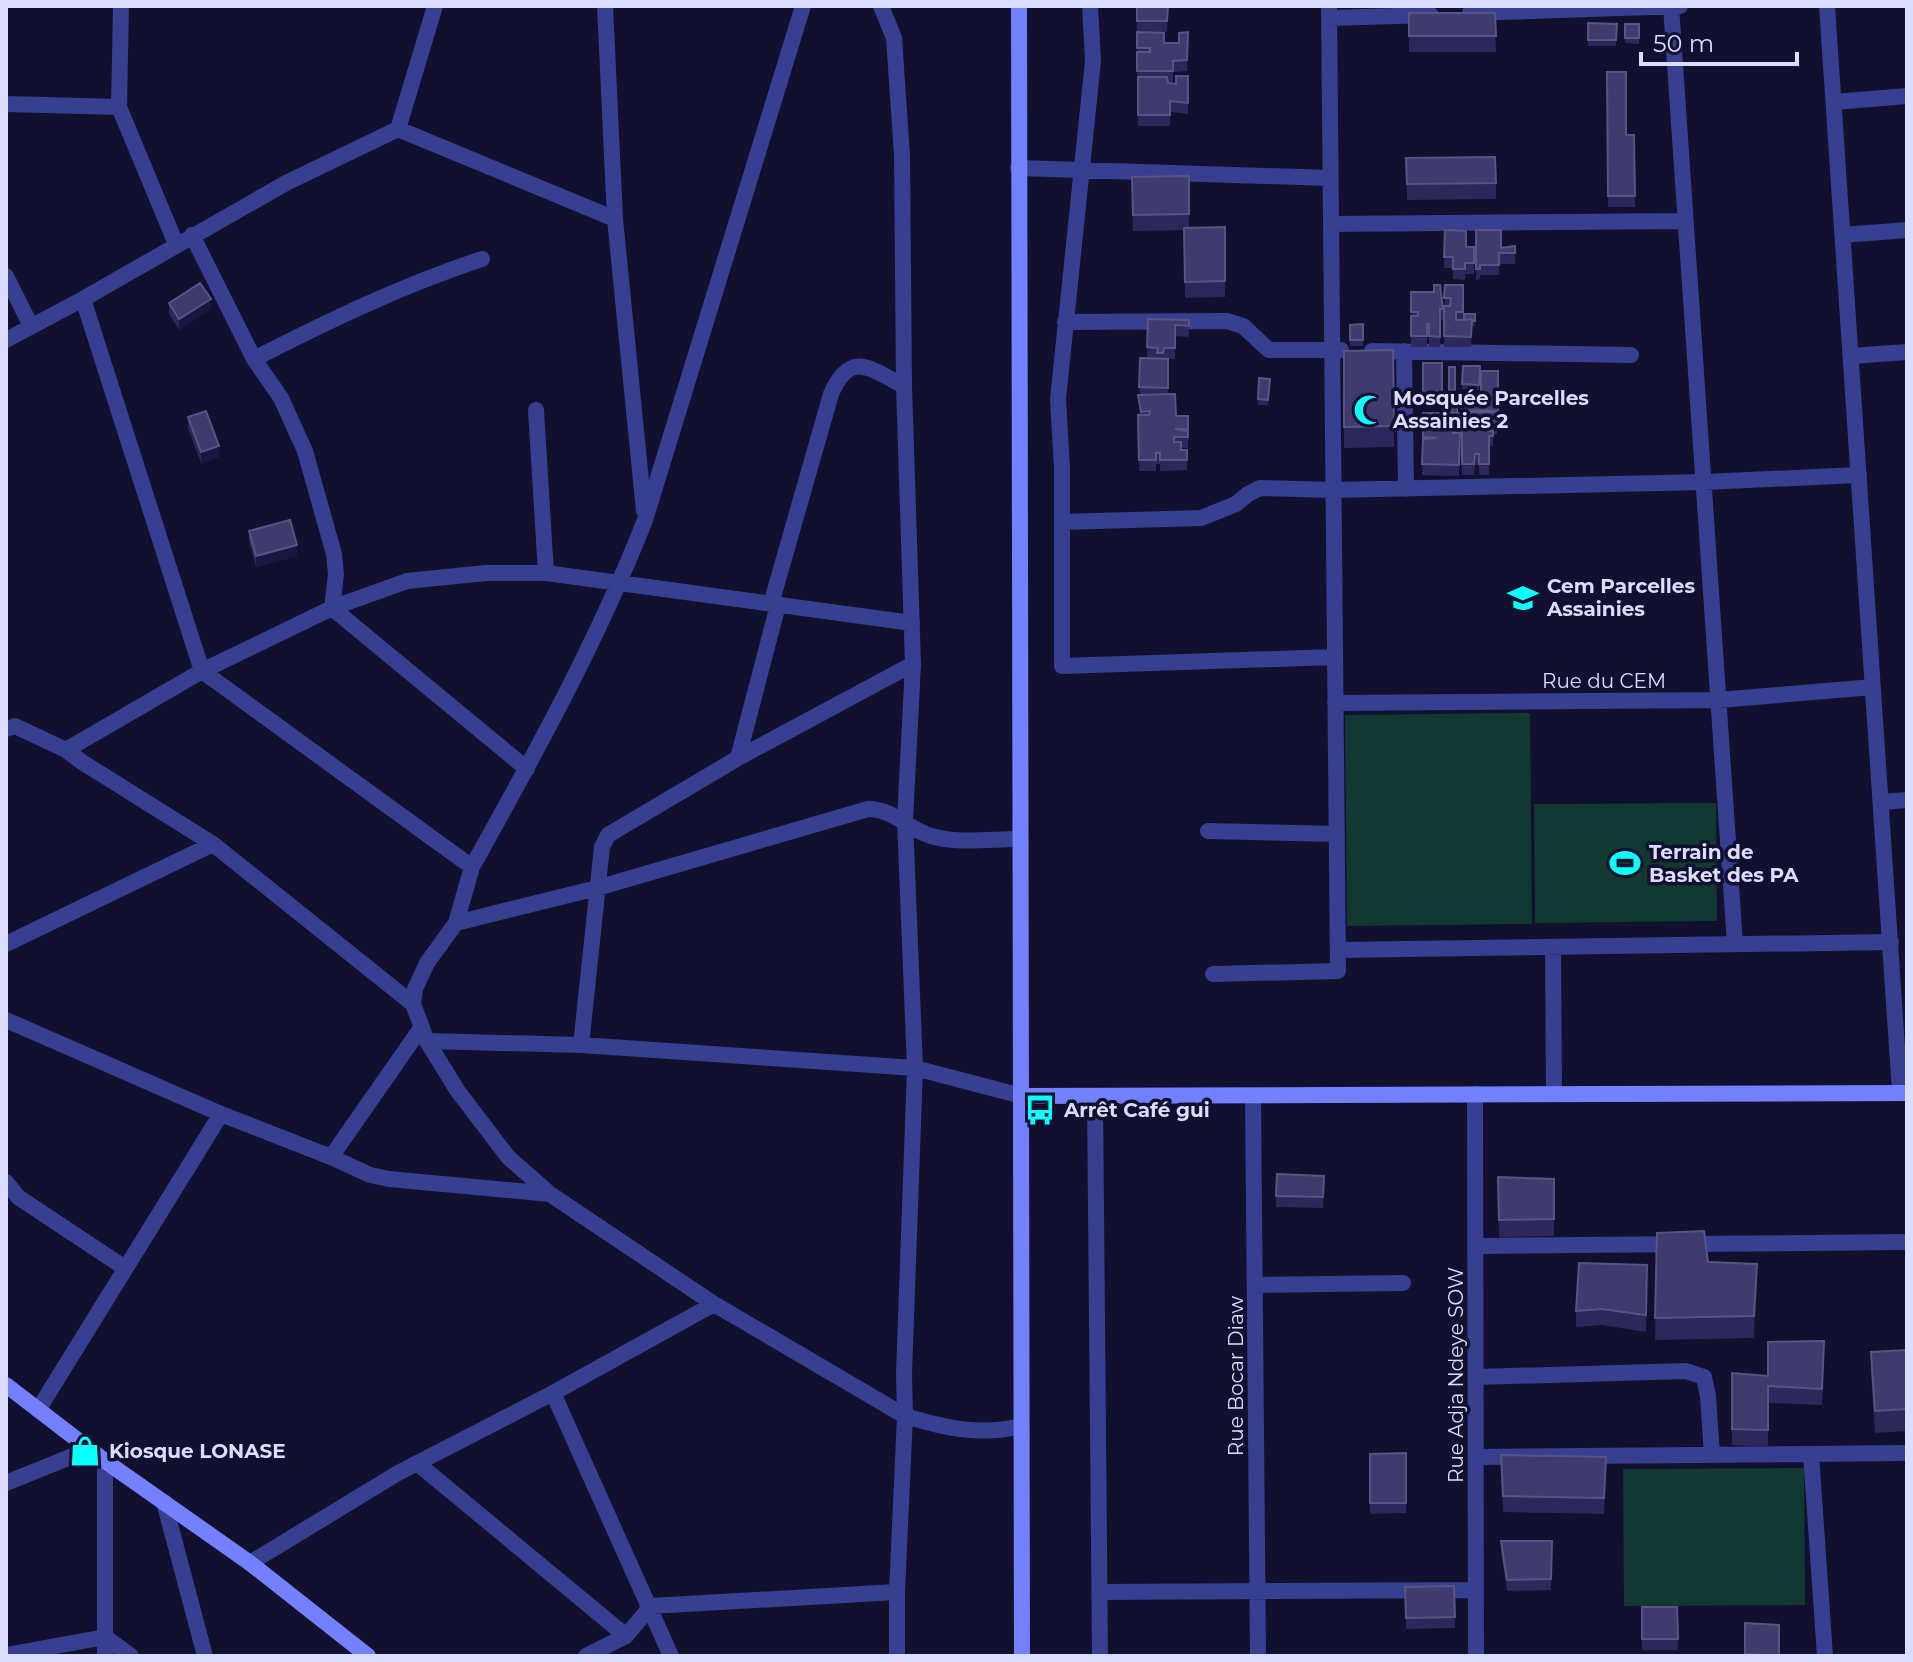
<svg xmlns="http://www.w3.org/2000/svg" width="1913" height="1662" font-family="Montserrat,sans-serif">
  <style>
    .green { fill: #123832 }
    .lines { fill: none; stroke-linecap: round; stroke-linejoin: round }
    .street { stroke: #373f90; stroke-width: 16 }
    .secondary { stroke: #7381ff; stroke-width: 16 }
    .wall { fill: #2c285c }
    .shaded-wall { fill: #191642 }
    .building { fill: #3f3b6e; stroke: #585484; stroke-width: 2 }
    .labels { text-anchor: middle; stroke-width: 7; stroke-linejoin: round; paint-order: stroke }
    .poi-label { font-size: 20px; font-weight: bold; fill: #dcdcff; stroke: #11102e; text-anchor: start }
    .street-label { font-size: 20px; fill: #dcdcff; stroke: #11102e }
  </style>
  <rect width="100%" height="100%" fill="#11102e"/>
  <path class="green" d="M1530 713 1532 924 1347 926 1345 715Z
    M1716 803 1717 921 1535 923 1534 804Z
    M1804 1468 1805 1605 1624 1606 1623 1469Z"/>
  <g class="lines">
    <path class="street" d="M121 6 119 107 176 244
      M605 6 615 219 644 511
      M881 6 894 38 902 155 904 386 913 664 905 820 915 1068 904 1374 905 1416C945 1428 980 1436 1021 1426
      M1090 6 1093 61 1058 399 1062 468V666L1335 657
      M1671 6 1735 944
      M1827 6 1900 1092
      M1470 13 1680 6
      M1329 18 1431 15
      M1834 102 1907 96
      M6 104 119 107
      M398 129 435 6
      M1018 168 1330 178
      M1331 224 1686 221
      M192 235 254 359 281 398 305 451 334 554 336 574 332 608 527 769
      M1843 235 1907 230
      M6 276 31 326
      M83 299 286 183 398 129 615 219
      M1065 322 1227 321 1243 326 1269 350H1341
      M6 340 83 299 202 671 472 867 456 923 427 963 415 989 413 1004 427 1041 457 1090 508 1157 550 1194 714 1304 905 1416 897 1592
      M1372 351 1631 355
      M1404 351 1406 489
      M1851 356 1907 352
      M254 359C328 321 403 285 482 259
      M536 410 546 573
      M1062 522 1201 518 1236 504 1248 494 1260 488 1333 490 1704 482 1859 475
      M771 604 831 394C851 349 870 369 904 386
      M1335 703 1719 700 1873 687
      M6 729 15 726 66 750 82 762 213 844 413 1004
      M66 750 202 671 332 608 407 581 486 573H546L912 623
      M738 758 778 605
      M1881 802 1907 800
      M1208 831 1337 834
      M472 867C535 754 598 640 645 520L803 6
      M456 923 597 888 868 809C893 809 908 829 931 836 957 844 991 839 1019 839
      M6 944 213 844
      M1553 947 1554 1094
      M1338 950 1891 942
      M1213 974 1338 971 1329 6
      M6 1020 221 1114
      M427 1041 581 1045 915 1068 1022 1096
      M581 1045 602 847 608 835 738 758 913 664
      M1475 1094 1476 1656
      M1095 1096 1100 1656
      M1253 1096 1258 1656
      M331 1157 370 1175 389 1179 550 1194
      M6 1182 18 1197 125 1268
      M1476 1246 1907 1242
      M1255 1285 1403 1283
      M1476 1377 1686 1371 1704 1377 1708 1396 1712 1455
      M38 1410 221 1114 331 1157 421 1028
      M1811 1454 1825 1656
      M1476 1457 1907 1453
      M105 1461V1656
      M417 1463 626 1636
      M6 1483 90 1449
      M164 1502 205 1656
      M250 1563 398 1473 553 1393
      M1099 1592 1476 1590
      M6 1655 105 1637 131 1656
      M586 1656 626 1636 651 1606 897 1592V1656
      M671 1656 553 1393 714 1304"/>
    <path class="secondary" d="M1019 6 1022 1656
      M1022 1096 1907 1093
      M6 1385 105 1461 250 1563 368 1656"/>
  </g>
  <path class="wall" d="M1137 6H1168L1167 32H1137Z
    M1409 13H1495L1496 52H1409Z
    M1588 23 1617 24 1616 46H1588Z
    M1625 24H1639V44L1625 43Z
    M1137 32 1164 43H1179L1188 32 1187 71 1173 72V82H1168V83L1176 84 1188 76V114L1170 112V126H1138Z
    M1607 72 1626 135H1634L1635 207H1608Z
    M1406 158 1496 183V199L1407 200Z
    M1132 177 1189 214V228L1225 227V297L1185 298 1184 230 1133 231Z
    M1445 230 1466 247H1474V274H1465V280L1453 279V268H1444Z
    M1476 230 1501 248 1515 246V264H1499V275H1480V279L1476 280Z
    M1445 285H1463V320L1475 314V326H1472L1471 347H1444Z
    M1411 292 1443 309V320L1440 319V347H1429V335H1427V347H1411Z
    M169 303 211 309 179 330 169 314Z
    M1148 319 1189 320V337L1175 336V359H1165H1168V394L1176 416H1188V448H1181V450H1187V470L1160 471V464H1156V471H1139L1140 358H1147Z
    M1363 324V346H1350V325Z
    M1393 350 1394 447 1344 448V351Z
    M1423 363H1442V407H1423Z
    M1463 366H1480L1479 390 1462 389Z
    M1449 367H1455V395H1449Z
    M1498 371V421H1497V434L1493 435V446H1489V475H1479V465H1475L1474 475H1462V439H1461V425H1462L1461 396 1469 400H1481Z
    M1259 378 1270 379 1268 405H1258Z
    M1423 413H1460L1459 476 1422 475Z
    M188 417 219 457 201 463 188 428Z
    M249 531 297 556 256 567 249 541Z
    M1277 1174 1324 1176 1323 1208 1276 1207Z
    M1498 1177 1554 1179V1236L1499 1237Z
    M1657 1233 1708 1262 1757 1285 1754 1338 1655 1340Z
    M1647 1265 1646 1332 1602 1325 1576 1327V1311Z
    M1907 1350V1431L1875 1433 1871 1374V1352Z
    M1824 1357 1822 1405 1768 1403V1447L1732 1445V1373L1768 1376Z
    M1406 1453V1513L1370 1514V1454Z
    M1501 1455 1606 1473 1604 1514 1503 1512Z
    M1501 1541H1552L1551 1590 1507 1591 1501 1552Z
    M1454 1586 1455 1628 1406 1629 1405 1587Z
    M1642 1607H1677L1678 1650H1642Z"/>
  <path class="shaded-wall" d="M211 299V309L179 330V319Z
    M219 446V457L201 463V452Z
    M297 545V556L256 567V556Z
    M1757 1264V1285L1754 1338V1316Z"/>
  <path class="building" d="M1137 6H1168L1167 21H1137Z
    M1409 13H1495L1496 36H1409Z
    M1588 23 1617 24 1616 40H1588Z
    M1625 24H1639V38H1625Z
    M1137 32 1164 33V43H1179V33L1188 32 1187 60 1173 61V71H1137V52H1150V48H1137Z
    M1607 72H1626V135H1634L1635 196H1608Z
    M1176 76H1188V103L1170 101V115H1138V77H1167L1168 83 1176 84Z
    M1495 157 1496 183 1407 184 1406 158Z
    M1189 176V214L1133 215 1132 177Z
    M1225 227V281L1185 282 1184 228Z
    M1445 230 1466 231V247H1474V263H1465V269H1453V257H1444Z
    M1476 230H1501V248L1515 246V253H1499V265H1480V269H1476Z
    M200 283 211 299 179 319 169 303Z
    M1434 285H1440L1443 309H1440V337L1429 336V324H1427V336H1411V316H1418V312H1411V292H1434Z
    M1445 285H1463V312H1456V320L1472 319 1471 337 1444 336V306H1450L1451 298H1444Z
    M1464 314H1475V321H1472V319L1464 320Z
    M1148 319 1189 320V326L1175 325V348H1164L1163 353H1157L1158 348 1147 347Z
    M1363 324V340H1350V325Z
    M1393 350 1394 426 1344 427V351Z
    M1140 358 1168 359V388L1139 387Z
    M1423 363H1442V396H1423Z
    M1463 366H1480L1479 385 1462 384Z
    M1449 367H1455V390H1449Z
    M1481 371H1498V411L1462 410V400H1481Z
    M1259 378 1270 379 1268 400 1258 399Z
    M1175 394 1176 416H1188V429H1175L1188 431V437H1174V442H1181V450H1187V460H1160V453H1156V460H1139L1138 415H1149L1150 411 1141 412 1138 395Z
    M1461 396H1469V400H1462L1461 403Z
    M1452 405H1457V413H1451Z
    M206 411 219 446 201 452 188 417Z
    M1463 412H1497V424H1489V431H1493V436H1489V464H1479V454H1475L1474 464H1462V430H1469V418L1462 417Z
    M1423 413H1460V425H1453V433H1460L1459 465 1422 464 1423 439 1436 438 1423 437V428L1435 429V422H1423Z
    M1461 425H1467V430H1462V434H1461Z
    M290 520 297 545 256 556 249 531Z
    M1277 1174 1324 1176 1323 1197 1276 1196Z
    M1498 1177 1554 1179V1219L1499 1220Z
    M1704 1231 1708 1262 1757 1264 1754 1316 1655 1318 1657 1233Z
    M1579 1263 1647 1265 1646 1315 1602 1309 1576 1311Z
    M1824 1341 1822 1389 1768 1386V1430L1732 1429V1373L1768 1376V1342Z
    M1907 1350V1409L1875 1411 1871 1352Z
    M1406 1453V1503H1370V1454Z
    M1501 1455 1606 1457 1604 1498 1503 1496Z
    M1501 1541H1552L1551 1579 1507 1580Z
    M1454 1586 1455 1617 1406 1618 1405 1587Z
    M1642 1607H1677L1678 1639H1642Z
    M1745 1623 1779 1625V1656L1745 1654Z"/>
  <defs>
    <g id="mosque-bare" transform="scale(2.4)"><path d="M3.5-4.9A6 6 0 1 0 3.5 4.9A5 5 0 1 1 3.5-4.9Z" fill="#08fffa" stroke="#11102e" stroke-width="2.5" paint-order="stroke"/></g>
    <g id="school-bare" transform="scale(2.4)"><path d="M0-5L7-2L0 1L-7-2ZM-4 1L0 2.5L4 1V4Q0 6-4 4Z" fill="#08fffa" stroke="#11102e" stroke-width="2.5" paint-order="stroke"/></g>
    <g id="stadium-bare" transform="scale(2.4)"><path d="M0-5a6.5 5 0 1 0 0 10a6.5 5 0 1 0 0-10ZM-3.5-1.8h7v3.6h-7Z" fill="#08fffa" stroke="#11102e" stroke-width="2.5" paint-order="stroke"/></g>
    <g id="bus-bare" transform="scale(2.4)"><path d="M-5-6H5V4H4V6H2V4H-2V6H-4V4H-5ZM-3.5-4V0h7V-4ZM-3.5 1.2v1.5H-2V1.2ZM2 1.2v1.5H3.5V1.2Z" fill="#08fffa" stroke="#11102e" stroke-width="2.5" paint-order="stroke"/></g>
    <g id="shop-bare" transform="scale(2.4)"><path d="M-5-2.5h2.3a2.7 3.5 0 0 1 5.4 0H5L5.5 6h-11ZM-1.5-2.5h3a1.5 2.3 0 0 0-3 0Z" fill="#08fffa" stroke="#11102e" stroke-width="2.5" paint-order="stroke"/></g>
  </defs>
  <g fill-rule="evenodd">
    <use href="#mosque-bare" x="1369" y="410"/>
    <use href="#school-bare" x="1523" y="598"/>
    <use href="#stadium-bare" x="1625" y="863"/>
    <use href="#bus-bare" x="1040" y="1110"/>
    <use href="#shop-bare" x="85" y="1451"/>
  </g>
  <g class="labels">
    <g class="poi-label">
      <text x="1393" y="405">Mosquée Parcelles<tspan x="1393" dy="23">Assainies 2</tspan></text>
      <text x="1547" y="593">Cem Parcelles<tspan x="1547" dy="23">Assainies</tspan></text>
      <text x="1649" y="859">Terrain de<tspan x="1649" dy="23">Basket des PA</tspan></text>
      <text x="1064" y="1117">Arrêt Café gui</text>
      <text x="109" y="1458">Kiosque LONASE</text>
    </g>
    <g class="street-label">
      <text x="1604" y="688">Rue du CEM</text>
      <text transform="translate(1456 1375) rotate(-90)" y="7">Rue Adja Ndeye SOW</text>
      <text transform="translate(1236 1376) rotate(-90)" y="7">Rue Bocar Diaw</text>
    </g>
  </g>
  <rect width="1913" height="1662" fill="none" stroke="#dcdcff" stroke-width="16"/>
  <path d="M1641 52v12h156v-12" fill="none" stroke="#dcdcff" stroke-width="4"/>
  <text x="1653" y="52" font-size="24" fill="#dcdcff" stroke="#11102e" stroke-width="6" paint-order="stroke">50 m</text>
</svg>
